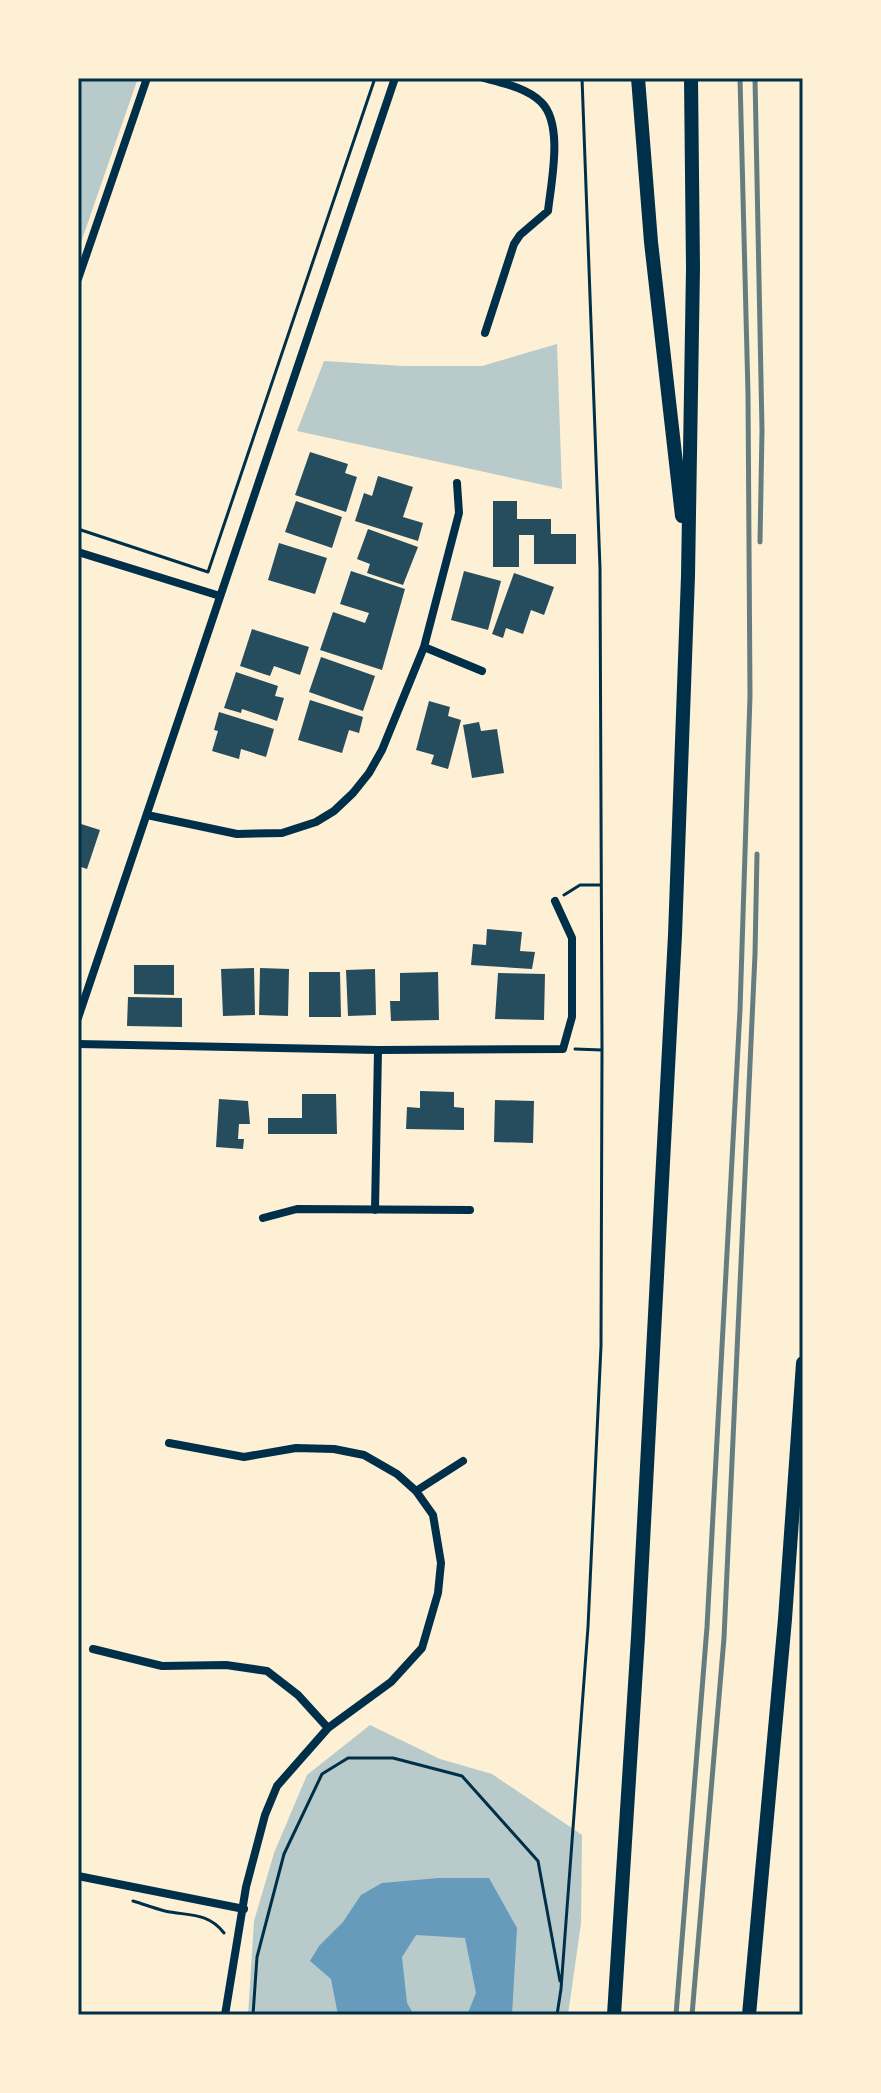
<svg xmlns="http://www.w3.org/2000/svg" width="881" height="2093" font-family="Roboto,sans-serif">
  <style>
    .green { fill: #b9caca }
    .water { fill: #669bbc }
    .building { fill: #264d5e }
    .lines { fill: none; stroke-linecap: round; stroke-linejoin: round }
    .path { stroke: #003049; stroke-width: 3 }
    .minor { stroke: #003049; stroke-width: 8 }
    .motorway { stroke: #003049; stroke-width: 14 }
    .rail { stroke: #657d81; stroke-width: 5 }
    .neatline { fill: none; stroke: #003049; stroke-width: 3 }
  </style>
  <rect width="100%" height="100%" fill="#fdf0d5"/>
  <path class="green" d="M78 78H138L78 251Z
    M557 344 562 489 297 431 324 361 403 366H482Z
    M370 1725 440 1759 492 1774 582 1835 581 1923 568 2015H248L254 1921 274 1853 307 1775Z"/>
  <path class="water" d="M439 1878H489L517 1928 512 2015H467L476 1993 465 1938 416 1935 402 1957 407 2003 414 2015H338L331 1979 310 1961 319 1946 343 1922 361 1895 382 1883Z"/>
  <path class="building" d="M310 452 348 464 345 473 357 477 346 512 295 495Z
    M378 476 413 487 403 517 423 523 418 541 355 521 364 493 372 496Z
    M296 501 342 517 332 548 285 532Z
    M493 501H517V519H551V534H576V564H534V535H519V567H493Z
    M368 529 418 547 403 585 367 573 370 564 357 559Z
    M279 543 327 558 315 594 268 580Z
    M351 571 405 589 382 670 320 650 333 612 365 623 369 613 340 604Z
    M464 571 501 581 488 630 451 620Z
    M514 573 554 587 544 615 531 610 523 634 506 628 503 638 492 634Z
    M252 629 309 647 300 675 274 666 270 676 240 666Z
    M321 657 375 676 363 711 309 692Z
    M236 672 278 686 275 696 284 698 277 721 242 709 241 713 224 708Z
    M310 700 363 717 359 733 349 730 342 753 298 740Z
    M429 701 450 707 448 716 461 720 448 769 431 764 434 755 416 750Z
    M219 712 274 729 266 757 241 749 239 759 212 751 218 731 214 730Z
    M479 722 481 731 497 729 504 773 472 778 463 725Z
    M78 823 100 830 87 869 78 866Z
    M487 929 522 932 520 951 535 952 532 969 471 965 473 944 486 945Z
    M134 965H174V995L134 994Z
    M254 968 255 1015 223 1016 221 969Z
    M260 968 289 969 288 1016 259 1015Z
    M375 969 376 1015 348 1016 346 970Z
    M309 972H340L341 1017H309Z
    M438 972 439 1020 391 1021 390 1001H400V973Z
    M498 973 545 974 544 1020 495 1019Z
    M128 997 182 998V1027L127 1026Z
    M420 1091 454 1092V1107L464 1108V1130L406 1129 407 1107 420 1108Z
    M302 1094H336L337 1134H268V1118H302Z
    M219 1099 248 1101 250 1124H239L238 1139H244L243 1149 216 1147Z
    M495 1100 534 1101 533 1143 494 1142Z"/>
  <g class="lines">
    <path class="path" d="M78 529 208 572 375 78
      M564 895 580 885H601
      M575 1049 602 1050
      M133 1901C143 1904 154 1908 165 1911 188 1916 208 1912 224 1933
      M253 2015 257 1957 284 1854 322 1774 348 1758H393L462 1776 538 1861 560 1981
      M557 2015 561 1989 588 1627 601 1346 602 1050 600 568 582 78"/>
    <path class="minor" d="M484 78C503 83 527 88 541 102 564 124 551 183 548 211L520 235 514 244 485 333
      M78 279 147 78
      M78 552 220 596
      M424 647 482 671
      M147 815 237 834 282 833 316 822 334 811 353 793 369 773 382 750 424 647 459 513 457 483
      M78 1018 395 78
      M78 1044 378 1050 563 1049 572 1017V938L555 901
      M375 1210 378 1050
      M263 1218 297 1209 470 1210
      M169 1443 244 1457 296 1448 334 1449 364 1455 397 1474 416 1491 433 1515 441 1563 438 1593 422 1648 391 1682 328 1728 277 1786 265 1815 246 1887 225 2015
      M416 1491 463 1461
      M93 1649 162 1666 226 1665 267 1671 298 1695 328 1728
      M78 1876 244 1909"/>
    <path class="motorway" d="M638 78 651 242 682 516
      M614 2015 638 1637 675 935 688 576 693 268 691 78
      M749 2015 785 1619 803 1363"/>
    <path class="rail" d="M755 78 762 430 760 542
      M676 2015 707 1627 740 1010 750 696 748 394 740 78
      M692 2015 724 1638 755 954 757 854"/>
  </g>
  <rect width="881" height="2093" fill="none" stroke="#fdf0d5" stroke-width="160"/>
  <rect x="80" y="80" width="721" height="1933" class="neatline"/>
</svg>
